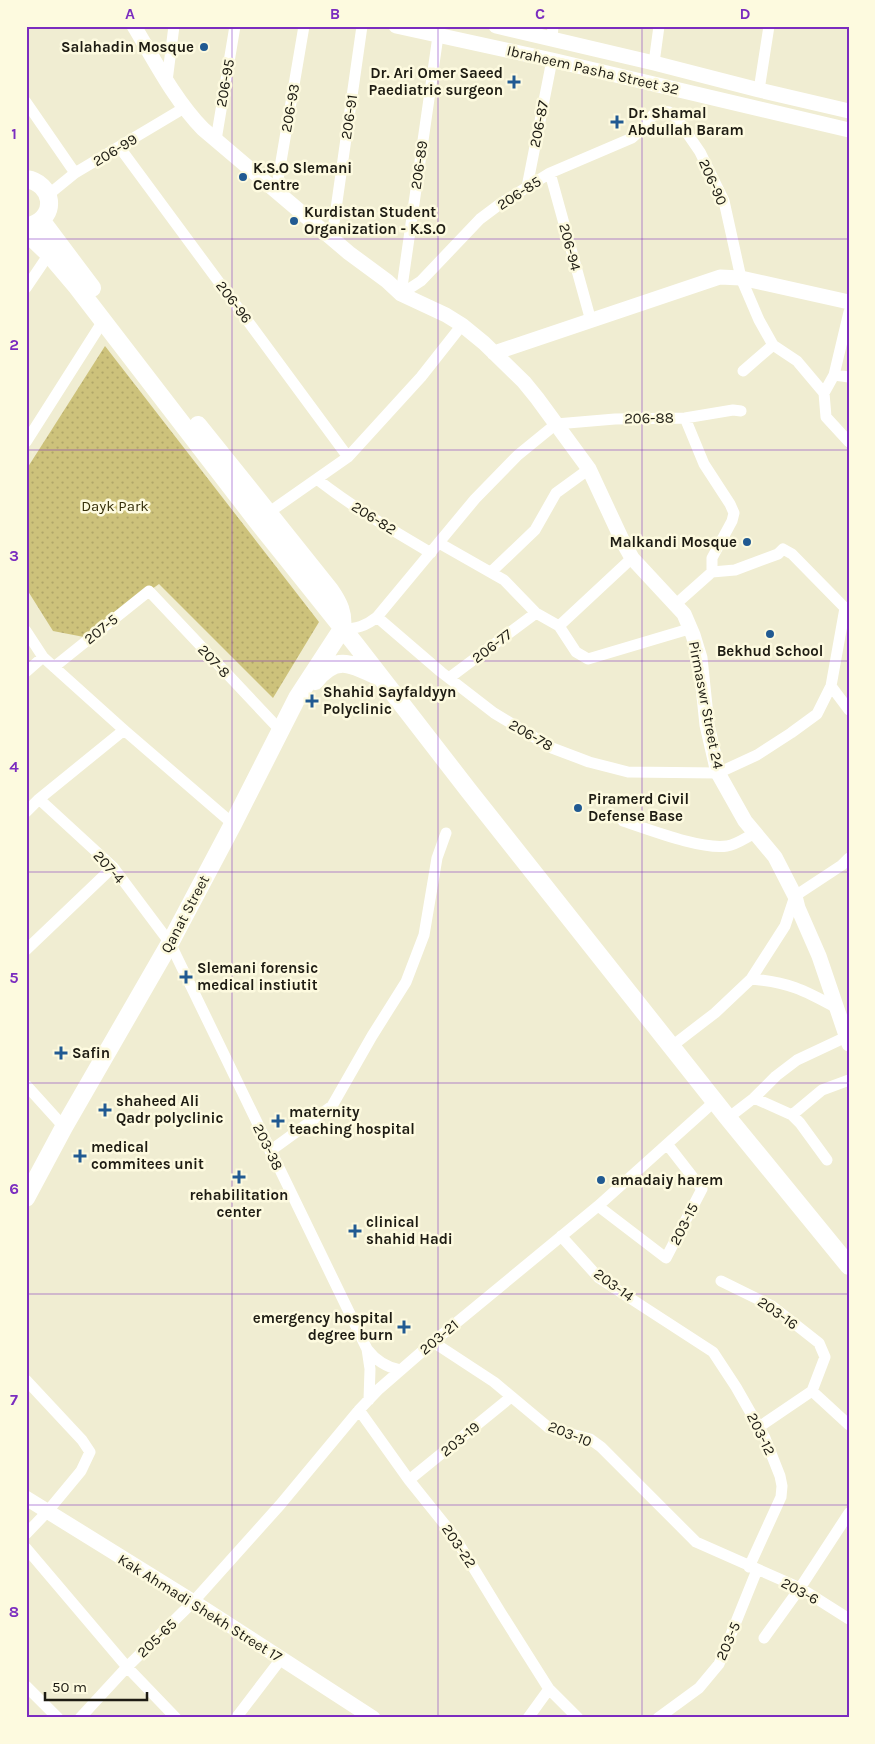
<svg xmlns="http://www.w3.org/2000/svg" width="875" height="1744" font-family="Karla,sans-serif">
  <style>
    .park { fill: url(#park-dots) }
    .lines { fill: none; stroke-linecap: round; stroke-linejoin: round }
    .street { stroke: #fff; stroke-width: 11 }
    .secondary { stroke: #fff; stroke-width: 15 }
    .primary { stroke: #fff; stroke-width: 18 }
    .grid { fill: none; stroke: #7b2cbf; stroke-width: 1; stroke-opacity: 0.55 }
    .poi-dot { fill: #215a92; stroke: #fdfadf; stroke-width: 2 }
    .labels { text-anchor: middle; stroke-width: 5; stroke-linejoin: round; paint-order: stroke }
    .poi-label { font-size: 15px; font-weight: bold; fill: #1e1c13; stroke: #fdfadf; text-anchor: start }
    .street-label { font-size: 15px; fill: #1e1c13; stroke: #fdfadf }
    .park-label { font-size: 15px; fill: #342e09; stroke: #fdfadf }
    .neatline { fill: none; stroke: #7b2cbf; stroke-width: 2 }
    .grid-label { font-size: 16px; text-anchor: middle; font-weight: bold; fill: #7b2cbf }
  </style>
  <defs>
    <pattern id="park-dots" width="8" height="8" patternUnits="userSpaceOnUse" patternTransform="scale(1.25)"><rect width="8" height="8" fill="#cdc27b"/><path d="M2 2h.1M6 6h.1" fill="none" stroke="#b0a669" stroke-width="1.8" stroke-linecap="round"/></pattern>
  </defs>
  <rect width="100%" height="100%" fill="#f0edd2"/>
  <path class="park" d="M105 346 319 622 273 698 159 584 84 637 53 631 26 588V470Z"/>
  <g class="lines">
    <path class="street" d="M552 39 553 26
      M654 63 659 26
      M167 81 174 26
      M759 90 769 26
      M26 102 75 173
      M216 140 235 26
      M120 148 348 457
      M550 173 591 321
      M527 187 552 60
      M276 191 304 26
      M48 195 75 173 184 108
      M332 237 362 26
      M26 288 49 254
      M401 294 421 281 480 219 500 204 550 173 632 138 641 130 653 115 660 111 669 112 676 117 700 152 724 201 741 278 759 320 773 345 797 361 824 393
      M401 294 438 36
      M849 312 834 375 824 393 826 417 849 442
      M743 371 773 345
      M834 375 849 377
      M685 418 704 464 730 504 734 513 732 521 712 558V572L735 570 778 554 783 549 792 554 845 608
      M26 442 103 321
      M318 480C354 508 392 530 431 553
      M268 513 348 457 421 377 462 325
      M439 543 504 580 536 613 559 626 576 652 588 659 689 629
      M491 572 535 530 556 493 589 469
      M676 604 712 572
      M377 617 441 672 494 713 552 748 589 762 628 772 718 773 757 755 791 733 817 714 831 686 845 608
      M559 626 632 558
      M342 629C356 629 366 626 377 617L475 499 518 455 556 424 615 419 685 418 733 410 741 411
      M26 631 43 657 54 667 124 730 233 824
      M54 667 149 591 280 730
      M26 672 43 657
      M449 678 536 613
      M831 686 849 710
      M39 799 113 867 170 943 367 1349C376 1361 386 1367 400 1370
      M26 812 39 799 124 730
      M623 821C648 829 701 850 727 846 736 845 747 837 755 833
      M26 950 113 867
      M751 979C788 982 804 990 835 1007
      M672 1046 715 1013 751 979 785 926 795 896 842 865 849 858
      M26 1085 64 1127
      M754 1098 792 1115 800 1123 827 1160
      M792 1115 822 1090 849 1080
      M728 1118 754 1098 776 1076 797 1060 846 1037
      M270 1151 332 1106 372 1036 406 982 424 935 437 858 446 833
      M598 1206 666 1258 702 1189 667 1144
      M561 1236 599 1278 713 1352 736 1387 765 1438 780 1476 782 1486 781 1497 749 1567
      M721 1281 772 1306 819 1343 825 1357 812 1391 759 1427
      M433 1342 494 1382 549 1428 590 1439 601 1447 696 1542 800 1588 849 1619
      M367 1349 370 1369 369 1400
      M26 1380 82 1440 90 1452 81 1471 47 1512 26 1534
      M812 1391 849 1425
      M359 1410 409 1480 454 1536 501 1613 549 1689 578 1718
      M409 1480 511 1397
      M26 1548 127 1667 176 1718
      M764 1638 800 1588 849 1513
      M26 1686 58 1718
      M80 1718 127 1667 193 1602 280 1505 359 1410 379 1389 433 1342 598 1206 715 1101
      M236 1718 281 1659
      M528 1718 549 1689
      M658 1718 699 1688 719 1664 757 1570"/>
    <path class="secondary" d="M134 26C155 61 174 99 203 129L349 253 387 281 401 294 446 315 462 325 484 343 524 382 537 398 589 469 623 542 632 558 684 614 693 635 700 658 707 725 718 773 745 821 775 857 795 896 798 908 819 956 849 1044
      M396 26 552 60 849 130
      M496 26 654 63 759 90 849 111
      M494 353 720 277 741 278 849 302
      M26 1498 197 1604 373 1718"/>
    <path class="primary" d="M26 179C53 183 58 216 32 225
      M41 220 92 288
      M26 232 49 254 77 287 257 521 356 645 469 791 728 1118 849 1266
      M315 681C336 655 350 663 377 676
      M26 1198 64 1127 170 943 233 824 297 698 342 629C344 613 339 603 330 590L198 425"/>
  </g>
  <path class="grid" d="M232 26V1718M438 26V1718M642 26V1718M26 239H849M26 450H849M26 661H849M26 872H849M26 1083H849M26 1294H849M26 1505H849"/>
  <g class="poi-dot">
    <circle cx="204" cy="47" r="5"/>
    <path d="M511.5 74.5h5v5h5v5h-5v5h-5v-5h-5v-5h5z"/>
    <path d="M614.5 114.5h5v5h5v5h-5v5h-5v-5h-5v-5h5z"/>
    <circle cx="243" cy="177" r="5"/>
    <circle cx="294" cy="221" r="5"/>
    <circle cx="747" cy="542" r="5"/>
    <circle cx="770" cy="634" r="5"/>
    <path d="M309.5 693.5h5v5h5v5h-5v5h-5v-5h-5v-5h5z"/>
    <circle cx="578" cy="808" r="5"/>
    <path d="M183.5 969.5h5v5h5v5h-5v5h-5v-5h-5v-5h5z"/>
    <path d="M58.5 1045.5h5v5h5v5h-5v5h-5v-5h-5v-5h5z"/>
    <path d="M102.5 1102.5h5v5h5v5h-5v5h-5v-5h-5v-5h5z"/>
    <path d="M275.5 1113.5h5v5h5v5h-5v5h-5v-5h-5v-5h5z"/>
    <path d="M77.5 1148.5h5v5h5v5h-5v5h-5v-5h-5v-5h5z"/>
    <path d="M236.5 1169.5h5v5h5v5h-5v5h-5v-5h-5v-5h5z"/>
    <circle cx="601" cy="1180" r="5"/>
    <path d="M352.5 1223.5h5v5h5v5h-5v5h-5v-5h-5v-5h5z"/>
    <path d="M401.5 1319.5h5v5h5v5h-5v5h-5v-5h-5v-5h5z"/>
  </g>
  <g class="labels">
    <g class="poi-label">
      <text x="194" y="52" text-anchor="end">Salahadin Mosque</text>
      <text x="503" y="78" text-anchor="end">Dr. Ari Omer Saeed<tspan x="503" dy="17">Paediatric surgeon</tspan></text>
      <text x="628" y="118">Dr. Shamal<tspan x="628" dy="17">Abdullah Baram</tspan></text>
      <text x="253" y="173">K.S.O Slemani<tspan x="253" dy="17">Centre</tspan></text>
      <text x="304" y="217">Kurdistan Student<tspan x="304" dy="17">Organization - K.S.O</tspan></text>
      <text x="737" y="547" text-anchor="end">Malkandi Mosque</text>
      <text x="770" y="656" text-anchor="middle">Bekhud School</text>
      <text x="323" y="697">Shahid Sayfaldyyn<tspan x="323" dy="17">Polyclinic</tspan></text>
      <text x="588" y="804">Piramerd Civil<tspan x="588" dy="17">Defense Base</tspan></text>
      <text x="197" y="973">Slemani forensic<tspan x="197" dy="17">medical instiutit</tspan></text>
      <text x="72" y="1058">Safin</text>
      <text x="116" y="1106">shaheed Ali<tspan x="116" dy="17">Qadr polyclinic</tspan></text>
      <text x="289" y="1117">maternity<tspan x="289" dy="17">teaching hospital</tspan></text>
      <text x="91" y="1152">medical<tspan x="91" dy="17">commitees unit</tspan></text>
      <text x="611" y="1185">amadaiy harem</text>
      <text x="239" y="1200" text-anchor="middle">rehabilitation<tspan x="239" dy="17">center</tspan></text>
      <text x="366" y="1227">clinical<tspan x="366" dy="17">shahid Hadi</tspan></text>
      <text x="393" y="1323" text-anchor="end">emergency hospital<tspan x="393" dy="17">degree burn</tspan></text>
    </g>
    <g class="street-label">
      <text transform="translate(593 70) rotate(13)" y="5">Ibraheem Pasha Street 32</text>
      <text transform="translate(225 83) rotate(-80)" y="5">206-95</text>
      <text transform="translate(290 108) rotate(-80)" y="5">206-93</text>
      <text transform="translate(349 117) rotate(-82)" y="5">206-91</text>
      <text transform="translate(539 124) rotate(-79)" y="5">206-87</text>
      <text transform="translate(115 150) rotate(-31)" y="5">206-99</text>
      <text transform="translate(419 165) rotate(-82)" y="5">206-89</text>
      <text transform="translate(713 182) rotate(66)" y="5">206-90</text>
      <text transform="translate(519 193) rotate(-33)" y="5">206-85</text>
      <text transform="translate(570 247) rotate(75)" y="5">206-94</text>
      <text transform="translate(234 302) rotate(53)" y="5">206-96</text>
      <text transform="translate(649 418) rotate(-1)" y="5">206-88</text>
      <text transform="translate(374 518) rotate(32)" y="5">206-82</text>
      <text transform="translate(101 629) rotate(-39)" y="5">207-5</text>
      <text transform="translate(492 646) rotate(-37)" y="5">206-77</text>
      <text transform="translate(214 661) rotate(47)" y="5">207-8</text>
      <text transform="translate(706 705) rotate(79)" y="5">Pirmaswr Street 24</text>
      <text transform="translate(531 735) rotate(30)" y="5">206-78</text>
      <text transform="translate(109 867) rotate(48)" y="5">207-4</text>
      <text transform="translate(185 914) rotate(-62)" y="5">Qanat Street</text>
      <text transform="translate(268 1147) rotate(64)" y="5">203-38</text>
      <text transform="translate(684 1224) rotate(-63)" y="5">203-15</text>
      <text transform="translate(614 1285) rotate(36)" y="5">203-14</text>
      <text transform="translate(778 1313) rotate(35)" y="5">203-16</text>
      <text transform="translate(439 1337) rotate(-40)" y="5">203-21</text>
      <text transform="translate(570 1434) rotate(22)" y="5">203-10</text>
      <text transform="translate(761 1434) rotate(64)" y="5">203-12</text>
      <text transform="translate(460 1439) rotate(-39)" y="5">203-19</text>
      <text transform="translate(459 1546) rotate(56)" y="5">203-22</text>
      <text transform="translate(800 1591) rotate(28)" y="5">203-6</text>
      <text transform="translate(200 1608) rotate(32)" y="5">Kak Ahmadi Shekh Street 17</text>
      <text transform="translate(157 1638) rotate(-44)" y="5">205-65</text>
      <text transform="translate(728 1641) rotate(-67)" y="5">203-5</text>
    </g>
    <g class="park-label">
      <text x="115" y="511">Dayk Park</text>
    </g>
  </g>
  <rect width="875" height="1744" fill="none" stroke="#fdfadf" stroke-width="55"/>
  <path d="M45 1692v8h102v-8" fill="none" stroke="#1e1c13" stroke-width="2.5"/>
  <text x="52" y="1692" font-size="15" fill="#1e1c13" stroke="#fdfadf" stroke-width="4" paint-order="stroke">50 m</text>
  <rect x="28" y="28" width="820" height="1688" class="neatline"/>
  <g class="grid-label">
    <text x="130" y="19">A</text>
    <text x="335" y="19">B</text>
    <text x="540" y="19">C</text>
    <text x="745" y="19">D</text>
    <text x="14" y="139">1</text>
    <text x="14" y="350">2</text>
    <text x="14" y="561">3</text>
    <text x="14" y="772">4</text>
    <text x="14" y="983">5</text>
    <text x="14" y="1194">6</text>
    <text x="14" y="1405">7</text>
    <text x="14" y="1617">8</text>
  </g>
</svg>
